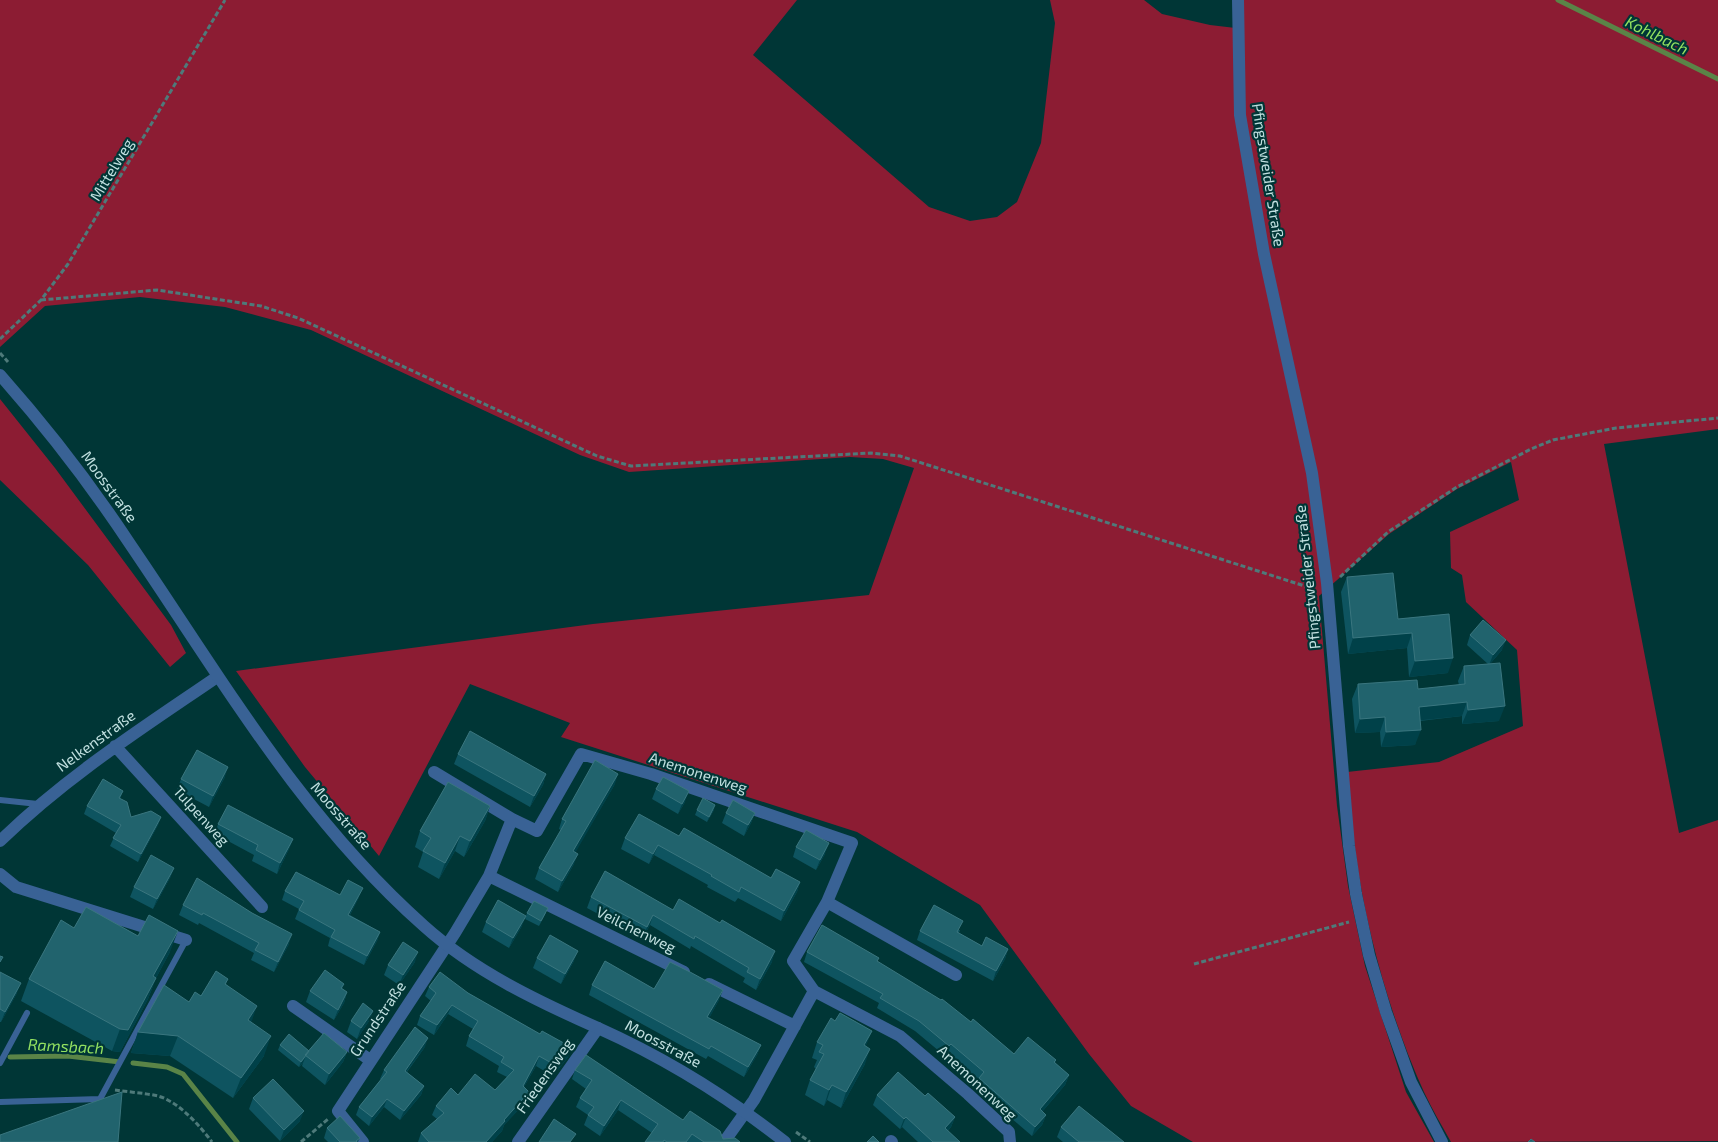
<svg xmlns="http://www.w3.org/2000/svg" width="1718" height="1142" font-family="'Exo 2',sans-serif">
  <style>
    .green { fill: #8c1c33 }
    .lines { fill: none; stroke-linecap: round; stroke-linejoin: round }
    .stream { stroke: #5a8447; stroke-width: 5 }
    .path { stroke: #4e7a7a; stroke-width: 3; stroke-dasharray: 5 2.5; stroke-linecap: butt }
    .service { stroke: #396295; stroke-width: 6 }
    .minor { stroke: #396295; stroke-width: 12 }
    .tertiary { stroke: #396295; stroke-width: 12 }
    .wall { fill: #0e5460 }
    .shaded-wall { fill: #004149 }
    .building { fill: #21636d; stroke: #3a767f }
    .labels { text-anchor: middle; stroke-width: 4.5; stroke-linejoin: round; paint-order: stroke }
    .street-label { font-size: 15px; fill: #c1e0e0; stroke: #003636 }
    .water-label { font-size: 16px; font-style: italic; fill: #93e261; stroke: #003636 }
  </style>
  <rect width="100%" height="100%" fill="#003636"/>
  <path class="green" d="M0 0H797L753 55 929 207 970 221 997 217 1017 202 1041 143 1055 23 1050 0H1144L1162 14 1210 25 1244 29V0H1718V429L1604 444 1679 833 1718 820V1141L1451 1142C1442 1126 1432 1109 1424 1092 1392 1022 1366 931 1356 856 1352 828 1350 800 1347 772L1439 762 1523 726 1517 650 1466 602 1462 575 1451 568 1450 532 1519 500 1511 462 1457 489 1389 534 1319 596 1337 806 1348 886 1365 966 1406 1092 1434 1142H1193L1131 1106 1089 1054 980 905 857 832 561 737 570 723 470 684 379 856 305 767 236 671 593 624 869 595 914 468 883 459 850 457 629 472 580 455 311 330 225 307 140 297 45 306 0 347Z
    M0 399 55 468 171 625 186 653 170 667 88 565 0 480Z"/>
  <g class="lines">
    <path class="stream" d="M1558 0 1718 79
      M10 1057 68 1056 120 1062
      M133 1063 167 1067 183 1074 237 1142"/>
    <path class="path" d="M41 300 157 290 261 306 298 318 597 456 631 466 871 453 900 456 1314 589
      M0 339 41 300 68 264 225 0
      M0 353 8 362
      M1340 577 1388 532 1457 487 1531 449 1553 440 1616 428 1718 418
      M1194 964 1349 922
      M115 1090C129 1092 145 1093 158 1096 179 1102 199 1125 212 1142
      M796 1132 810 1142
      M301 1142 328 1119"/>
    <path class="service" d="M0 800 38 804
      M0 1063 27 1013
      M0 1102 100 1099 186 940"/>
    <path class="minor" d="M115 746 262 907
      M434 772 512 819
      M0 841C67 776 141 729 217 677
      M0 874 16 887 186 940
      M489 876 684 972
      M827 902 956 975
      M709 984 795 1026
      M293 1006 370 1060
      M891 1141 892 1142
      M363 1142 338 1111 455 933 489 876 512 819 537 831 581 754 651 774 852 843 827 902 793 961 814 991 900 1036 968 1094 1009 1132 1010 1142
      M518 1142 598 1028
      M724 1142 754 1100 814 991"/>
    <path class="tertiary" d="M1238 0 1240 115 1264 254 1312 473 1327 583 1349 846 1356 894 1369 955 1386 1012 1411 1082 1442 1142
      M0 375C47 428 91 485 130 544 222 679 301 817 424 926 474 971 537 1001 598 1028 665 1058 728 1097 785 1142"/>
  </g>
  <path class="wall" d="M1347 577 1398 619 1449 614 1448 673 1409 677 1407 648 1348 654 1341 592Z
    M1470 635 1502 650 1490 664 1499 721 1462 724V716L1420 721 1415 745 1381 747 1380 732 1355 733 1352 699 1358 684 1418 689 1459 685 1458 681 1464 666 1488 664 1467 645Z
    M458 754 546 774 543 785 530 807 454 764Z
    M225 777 209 807 177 790 181 779Z
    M615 784 575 852 574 864 558 892 535 879 539 868 561 830 559 829 562 819Z
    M656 789 685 802 678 814 652 799Z
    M123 791 120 799 131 817H161L158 825 138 862 110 846 116 833 84 814 87 806Z
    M490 806 485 821 464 857 455 851 439 879 418 867 423 852 415 847 420 831Z
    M697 810H714L707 822 695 815Z
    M726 813H755L751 823 744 836 722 823Z
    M218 824 293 839 289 849 277 874 252 861 254 855 215 834Z
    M679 836 771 878 800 882 797 892 781 921 738 898 735 902 707 887 708 885 654 855 649 864 621 849 625 838Z
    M796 847 825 854 816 870 793 857Z
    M174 868 170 878 153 909 130 897 134 887Z
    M285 891 359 897 350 915 380 932 377 941 364 965 328 946 330 938 295 919 299 909 282 900Z
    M591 897 673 910 772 962 756 990 743 982 745 978 691 946 690 949 650 925 643 938 587 908Z
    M183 905 289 944 274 972 251 960 254 953 199 923 198 925 179 915Z
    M527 913H546L539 926 525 919Z
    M486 922 522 926 509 948 482 932Z
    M960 930 959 933 982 946 1008 949 1005 959 993 981 917 940 920 931Z
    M138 936 170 952 156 978 148 999 120 1052 112 1051 21 1001 29 979Z
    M807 952 877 962 971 1022 1014 1054 1056 1060 1055 1063 1069 1075 1065 1085 1042 1112 1046 1115 1042 1125 1032 1136 976 1088 979 1080 947 1054 945 1056 915 1031 877 1008 879 1003 804 962Z
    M537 958 574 961 561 984 533 968Z
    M415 962 399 985 384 975 388 965Z
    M0 972 17 993 1 1022H0Z
    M228 979 226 984 251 1023 264 1056 233 1098 170 1056 131 1053 138 1032Z
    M344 984 342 989 347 992 344 1003 334 1020 306 1002 310 991Z
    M592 985 654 989 719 1000 709 1018 761 1045 757 1055 744 1077 708 1056 706 1059 589 995Z
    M429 987 468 993 540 1034 571 1047 568 1057 558 1070 555 1068 551 1075 536 1066 524 1087 526 1102 504 1125 502 1131 492 1142H418L421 1133 437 1119 432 1115 436 1106 458 1095 495 1090 507 1077 497 1072 499 1066 466 1046 469 1036 473 1029 448 1014 434 1035 417 1025 420 1016 431 1001 425 996Z
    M373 1011 369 1021 357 1039 347 1032 351 1021Z
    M817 1042 866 1046 865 1064 841 1108 827 1100 824 1106 805 1095 810 1080 816 1069 814 1067 817 1060 812 1058Z
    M280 1045 309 1051 347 1052 343 1062 325 1085 302 1066 303 1063 299 1067 278 1050Z
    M425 1047 407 1072 424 1086 421 1095 400 1120 384 1107 369 1126 356 1115 359 1107 381 1079H380L384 1070Z
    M575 1070 723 1139 740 1142H645L652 1133 618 1110 600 1136 584 1125 588 1115 576 1107 580 1098 586 1089 572 1079Z
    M877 1095 925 1096 955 1117 951 1127 948 1131 960 1142H918L902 1127 900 1129 873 1105Z
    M253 1098 300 1121 280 1141 249 1109Z
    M1061 1127 1124 1142H1063L1057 1137Z
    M327 1128 360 1138 358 1142H328L324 1138Z"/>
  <path class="shaded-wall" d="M1412 633 1407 648 1348 654 1353 638Z
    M1506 640 1502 650 1489 665 1493 655Z
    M1453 658 1448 673 1409 677 1415 661Z
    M1467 702 1462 716 1414 721 1419 707Z
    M1505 706 1499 721 1462 724 1468 710Z
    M1385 717 1380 732 1355 733 1360 719Z
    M1421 730 1415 745 1381 747 1386 732Z
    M228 767 225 777 209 807 213 796Z
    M546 774 543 785 530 807 534 796Z
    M618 774 615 784 570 862 573 851Z
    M689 791 685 802 678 814 682 804Z
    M715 805 714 810 707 822 709 817Z
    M490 806 485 821 464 857 470 841Z
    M755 813 751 823 744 836 748 825Z
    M161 817 158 825 138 862 141 854Z
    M460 836 455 851 439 879 445 863Z
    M293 839 289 849 277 874 280 863Z
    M829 843 825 854 816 870 820 860Z
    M658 845 654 855 649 864 653 854Z
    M578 854 574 864 558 892 562 881Z
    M174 868 170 878 153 909 157 899Z
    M800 882 797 892 781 921 784 911Z
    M363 888 359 897 345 924 348 915Z
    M653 915 650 925 643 938 647 927Z
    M526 916 522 926 509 948 513 938Z
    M178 931 170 952 156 978 148 999 120 1052 112 1051 120 1029 153 976Z
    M380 932 377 941 364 965 367 956Z
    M292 934 289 944 274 972 278 962Z
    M1008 949 1005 959 993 981 996 971Z
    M578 951 574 961 561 984 565 974Z
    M775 951 772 962 756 990 760 979Z
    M418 952 415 962 399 985 403 975Z
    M21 983 17 993 1 1022 5 1012Z
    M723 990 719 1000 704 1028 707 1017Z
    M347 992 344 1003 334 1020 338 1010Z
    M452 1005 448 1014 434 1035 437 1025Z
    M257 1006 250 1026 248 1020Z
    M373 1011 369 1021 357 1039 361 1028Z
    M872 1031 866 1046 858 1061 864 1045Z
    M138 1032 178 1036 170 1056 131 1053Z
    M271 1036 264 1056 233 1098 241 1078Z
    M428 1038 425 1047 401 1079 405 1071Z
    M951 1044 947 1054 945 1056 949 1046Z
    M761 1045 757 1055 744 1077 748 1067Z
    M571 1047 568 1057 558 1070 562 1061Z
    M870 1049 865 1064 841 1108 846 1092Z
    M347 1052 343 1062 325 1085 329 1074Z
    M539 1056 536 1066 519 1096 523 1086Z
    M305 1058 303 1063 299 1067 301 1062Z
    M559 1059 555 1068 551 1075 555 1065Z
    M1069 1075 1065 1085 1036 1119 1040 1109Z
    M832 1085 827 1100 824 1106 829 1090Z
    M424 1086 421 1095 400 1120 404 1111Z
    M529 1092 526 1102 504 1125 502 1131 492 1142H486L504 1120Z
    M387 1099 384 1107 369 1126 372 1117Z
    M621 1100 618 1110 600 1136 604 1126Z
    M304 1111 300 1121 280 1141 284 1130Z
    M1046 1115 1042 1125 1032 1136 1035 1127Z
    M906 1117 902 1127 900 1129 904 1119Z
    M955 1117 951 1127 941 1138 945 1128Z"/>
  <path class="building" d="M1393 573 1398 619 1449 614 1453 658 1415 661 1412 633 1353 638 1347 577Z
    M1483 620 1506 640 1493 655 1470 635Z
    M1500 663 1505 706 1468 710 1467 702 1419 707 1421 730 1386 732 1385 717 1360 719 1358 684 1417 680 1418 689 1465 684 1464 666Z
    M470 731 546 774 534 796 458 754Z
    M197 750 228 767 213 796 181 779Z
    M595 760 618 774 573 851 578 854 562 881 539 868 566 821 562 819Z
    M663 777 689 791 682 804 656 789Z
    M103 779 123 791 119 798 127 802 131 817 151 811 161 817 141 854 113 838 121 825 87 806Z
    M448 782 490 806 470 841 460 836 445 863 423 851 431 838 420 831Z
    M703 798 715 805 709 817 697 810Z
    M733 800 755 813 748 825 726 813Z
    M228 805 293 839 280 863 256 850 258 845 218 824Z
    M639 814 679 836 684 828 771 878 776 869 800 882 784 911 741 887 739 892 711 876 712 875 658 845 653 854 625 838Z
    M806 830 829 843 820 860 796 847Z
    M151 855 174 868 157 899 134 887Z
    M605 871 673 910 679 899 720 923 722 920 775 951 760 979 747 972 749 968 695 936 694 939 653 915 647 927 591 897Z
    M296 872 340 895 348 880 363 888 348 915 380 932 367 956 331 937 335 930 299 910 304 901 285 891Z
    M197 878 252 913 292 934 278 962 255 950 259 943 203 913 202 915 183 905Z
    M498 900 526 916 513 938 486 922Z
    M534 901 548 908 541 921 527 913Z
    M934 905 963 921 957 932 982 946 986 937 1008 949 996 971 920 931Z
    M86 907 138 936 149 915 178 931 153 976 156 978 128 1030 120 1029 29 979 61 920 74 928Z
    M822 925 879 958 877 961 941 1000 942 999 971 1022 973 1019 1014 1054 1028 1037 1056 1060 1054 1062 1069 1075 1040 1109 1046 1115 1035 1127 979 1078 984 1072 951 1044 949 1046 919 1021 880 998 883 994 807 952Z
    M550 935 578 951 565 974 537 958Z
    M403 942 418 952 403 975 388 965Z
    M0 956 3 957 0 962Z
    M605 961 654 989 670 962 690 972 723 990 707 1017 761 1045 748 1067 711 1046 709 1049 592 985Z
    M325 970 344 984 341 988 347 992 338 1010 310 991Z
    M216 971 228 979 225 984 257 1006 248 1020 271 1036 241 1078 178 1036 138 1032 164 985 189 1002 195 992 201 996Z
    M0 972 21 983 5 1012 0 1009Z
    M440 972 468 993 540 1034 542 1031 571 1047 562 1061 559 1059 555 1065 539 1056 523 1086 529 1092 504 1120 505 1121 486 1142H429L421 1133 444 1113 436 1106 451 1088 458 1095 475 1074 495 1090 514 1070 501 1062 504 1057 469 1036 478 1021 452 1005 437 1025 420 1016 436 993 429 987Z
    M363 1003 373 1011 361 1028 351 1021Z
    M840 1013 872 1031 864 1045 870 1049 846 1092 832 1085 829 1090 810 1080 824 1054 819 1052 823 1045 817 1042 831 1018 835 1021Z
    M415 1027 428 1038 405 1071 424 1086 404 1111 387 1099 372 1117 359 1107 387 1072 384 1070Z
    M324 1033 347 1052 329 1074 305 1055Z
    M289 1034 309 1051 301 1062 280 1045Z
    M586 1055 683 1120 690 1111 720 1131 723 1139 735 1138 740 1142H704L692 1134 686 1142H667L664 1140 663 1142H645L658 1124 621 1100 604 1126 588 1115 594 1107 580 1098 592 1080 575 1070Z
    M898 1072 925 1096 928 1093 955 1117 945 1128 960 1142H933L906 1117 904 1119 877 1095Z
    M273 1079 304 1111 284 1130 253 1098Z
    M122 1092 118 1142H0V1135Z
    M1079 1106 1124 1142H1079L1061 1127Z
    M340 1116 360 1138 356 1141 357 1142H340L327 1128Z
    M554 1119 576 1134 570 1142H539Z
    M873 1136 879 1142H867Z
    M1531 1139 1535 1142H1528Z"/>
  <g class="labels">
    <g class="street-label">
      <text transform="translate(112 170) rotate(-59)" y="5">Mittelweg</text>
      <text transform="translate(1268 175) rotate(81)" y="5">Pfingstweider Straße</text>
      <text transform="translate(109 487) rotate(54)" y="5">Moosstraße</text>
      <text transform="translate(1308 577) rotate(-96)" y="5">Pfingstweider Straße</text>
      <text transform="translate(96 741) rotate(-36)" y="5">Nelkenstraße</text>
      <text transform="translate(698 773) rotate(18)" y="5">Anemonenweg</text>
      <text transform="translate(201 816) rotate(48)" y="5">Tulpenweg</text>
      <text transform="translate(341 816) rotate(49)" y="5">Moosstraße</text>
      <text transform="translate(636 930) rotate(26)" y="5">Veilchenweg</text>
      <text transform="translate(378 1019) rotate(-56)" y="5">Grundstraße</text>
      <text transform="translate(663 1044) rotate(28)" y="5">Moosstraße</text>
      <text transform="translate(545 1076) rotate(-55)" y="5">Friedensweg</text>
      <text transform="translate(977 1083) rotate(43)" y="5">Anemonenweg</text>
    </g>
    <g class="water-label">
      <text transform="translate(1657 35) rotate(26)" y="6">Kohlbach</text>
      <text transform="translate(66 1046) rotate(3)" y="6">Ramsbach</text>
    </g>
  </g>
</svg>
